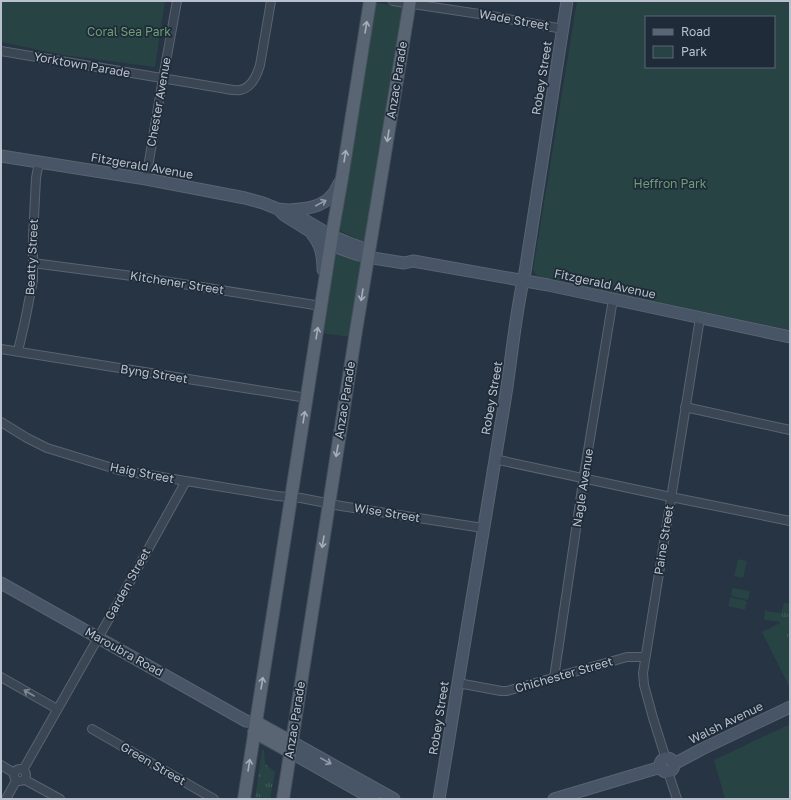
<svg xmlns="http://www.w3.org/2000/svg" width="791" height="800" font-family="'Golos Text',sans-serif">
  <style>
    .grass { fill: url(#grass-tufts) }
    .park { fill: #284344; fill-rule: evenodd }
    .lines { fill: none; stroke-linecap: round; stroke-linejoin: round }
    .street-casing { stroke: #596470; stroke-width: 10 }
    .secondary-casing { stroke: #596470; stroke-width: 13 }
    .primary-casing { stroke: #444f5c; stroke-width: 14 }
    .street { stroke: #3a4653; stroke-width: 8 }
    .secondary { stroke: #485566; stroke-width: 11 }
    .primary { stroke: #596573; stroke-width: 12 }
    .oneway { stroke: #a5afbb }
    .oneway2 { stroke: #919ba9 }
    .oneway3 { stroke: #7f8a96 }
    .labels { text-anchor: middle; stroke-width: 3.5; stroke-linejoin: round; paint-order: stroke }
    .street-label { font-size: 12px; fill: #b8c1cd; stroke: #1f2b38 }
    .park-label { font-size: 12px; fill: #6e9e76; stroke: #1f2b38 }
  </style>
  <defs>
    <pattern id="grass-tufts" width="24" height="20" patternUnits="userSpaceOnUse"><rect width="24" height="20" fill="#284344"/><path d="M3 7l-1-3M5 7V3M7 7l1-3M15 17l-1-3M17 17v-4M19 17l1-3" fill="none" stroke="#455c5e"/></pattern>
  </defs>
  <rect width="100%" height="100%" fill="#263443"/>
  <path class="grass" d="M784 603 790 604V643L780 623 782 614 781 613Z
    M262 750H264L265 764 275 772 270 799H255Z"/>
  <path class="park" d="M1 1H165L155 67 63 55 1 42Z
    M577 1H790V330L537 276 533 270ZM646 17H774V67H646Z
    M377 3 402 6 405 11 364 241H362L338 230 373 7Z
    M334 253H336L358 261 362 264 351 337 320 333Z
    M738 559 747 561 743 578 734 576Z
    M732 588 750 591 748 600 731 596Z
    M730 597 747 601 745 610 728 606Z
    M765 611 782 613 781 622 764 620Z
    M780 623 790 643V688L762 632Z
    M790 724V799H725L714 760Z"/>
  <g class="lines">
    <g class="street-casing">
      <path id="street" d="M393 1 486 15 563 29
        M1 51 221 88C227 89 234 91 240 90 252 88 257 75 260 65L271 1
        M146 179 163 78 177 1
        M33 263 132 276 321 306
        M1 349 307 398
        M18 351 25 321 33 280V237L36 178 39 162
        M685 407 790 430
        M1 422 27 438 47 448 119 470 277 496 301 498 341 506 483 528
        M494 459 666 496 790 521
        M1 677 57 709
        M554 678 584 475 613 299
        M458 683 501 691H507L627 657H645
        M92 729 214 799
        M666 759 653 718 644 685 643 673 700 318
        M1 765 14 773
        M14 775a6 6 0 1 1 12 0a6 6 0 1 1-12 0Z
        M23 770 131 580 186 481
        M668 772 677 799
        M25 779 27 781 60 799
        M6 799 16 781"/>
    </g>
    <g class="secondary-casing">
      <path id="secondary" d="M1 156 146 179 245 198 263 203 278 209 288 210 332 236 349 243 363 248
        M278 209 284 215 324 240 339 248 359 255 373 258 404 263 413 261 548 285 790 337
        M289 210C305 209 322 208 333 194 336 190 338 185 341 180
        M312 234C321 245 323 256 323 270
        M1 583 246 721 256 722
        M292 742 394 799
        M290 752 373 799
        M660 765a7 7 0 1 1 14 0a7 7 0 1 1-14 0Z
        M674 764 702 749 790 707
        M439 799C461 666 482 533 505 400 512 357 515 314 525 272L567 1
        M554 799 661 767"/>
    </g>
    <g class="primary-casing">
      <path id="primary" d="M256 722 292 742
        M254 732 290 752
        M244 799 333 229 342 178 370 1
        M283 799 356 331 410 1"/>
    </g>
    <use href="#street" class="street"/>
    <use href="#secondary" class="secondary"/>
    <use href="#primary" class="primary"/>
  </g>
  <defs><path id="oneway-shaft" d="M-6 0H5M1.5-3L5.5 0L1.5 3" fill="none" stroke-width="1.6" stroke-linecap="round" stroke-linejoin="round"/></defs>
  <g class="oneway">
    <use href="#oneway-shaft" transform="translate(366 27) rotate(-81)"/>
    <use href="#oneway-shaft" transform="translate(388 136) rotate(99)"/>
    <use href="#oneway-shaft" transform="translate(345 156) rotate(-81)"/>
    <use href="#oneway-shaft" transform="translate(362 295) rotate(99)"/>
    <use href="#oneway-shaft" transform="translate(317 333) rotate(-81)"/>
    <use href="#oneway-shaft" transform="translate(304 417) rotate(-81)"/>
    <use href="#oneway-shaft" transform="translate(337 451) rotate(100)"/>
    <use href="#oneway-shaft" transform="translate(323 542) rotate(99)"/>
    <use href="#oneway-shaft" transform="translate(262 683) rotate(-81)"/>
    <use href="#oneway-shaft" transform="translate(249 765) rotate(-81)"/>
  </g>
  <g class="oneway2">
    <use href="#oneway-shaft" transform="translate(321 203) rotate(-28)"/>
    <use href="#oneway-shaft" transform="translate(326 761) rotate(29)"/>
  </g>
  <use class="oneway3" href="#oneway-shaft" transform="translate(29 693) rotate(-150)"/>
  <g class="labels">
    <g class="street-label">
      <text transform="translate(514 20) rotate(10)" y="4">Wade Street</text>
      <text transform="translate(82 65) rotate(10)" y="4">Yorktown Parade</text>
      <text transform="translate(542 78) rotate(-81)" y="4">Robey Street</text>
      <text transform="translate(397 80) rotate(-81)" y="4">Anzac Parade</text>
      <text transform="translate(159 102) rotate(-80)" y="4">Chester Avenue</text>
      <text transform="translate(142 166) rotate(10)" y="4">Fitzgerald Avenue</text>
      <text transform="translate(32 257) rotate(-87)" y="4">Beatty Street</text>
      <text transform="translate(177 283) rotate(9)" y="4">Kitchener Street</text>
      <text transform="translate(605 284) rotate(12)" y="4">Fitzgerald Avenue</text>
      <text transform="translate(154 374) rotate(9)" y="4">Byng Street</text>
      <text transform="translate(492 398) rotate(-80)" y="4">Robey Street</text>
      <text transform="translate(345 400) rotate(-81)" y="4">Anzac Parade</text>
      <text transform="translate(142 473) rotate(11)" y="4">Haig Street</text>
      <text transform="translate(583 488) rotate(-81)" y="4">Nagle Avenue</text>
      <text transform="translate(387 513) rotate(9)" y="4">Wise Street</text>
      <text transform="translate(664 540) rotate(-81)" y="4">Paine Street</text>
      <text transform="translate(128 584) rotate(-61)" y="4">Garden Street</text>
      <text transform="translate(124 652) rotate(29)" y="4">Maroubra Road</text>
      <text transform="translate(564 675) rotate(-16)" y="4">Chichester Street</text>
      <text transform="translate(439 718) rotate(-81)" y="4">Robey Street</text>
      <text transform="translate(295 720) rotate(-81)" y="4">Anzac Parade</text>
      <text transform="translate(726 723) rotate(-26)" y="4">Walsh Avenue</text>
      <text transform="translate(153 764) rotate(30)" y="4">Green Street</text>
    </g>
    <g class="park-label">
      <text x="129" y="36">Coral Sea Park</text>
      <text x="670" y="188">Heffron Park</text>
    </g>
  </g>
  <rect width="791" height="800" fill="none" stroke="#b8c1cd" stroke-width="4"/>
  <rect x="645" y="16" width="130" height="52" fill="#1f2b38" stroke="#5c6774"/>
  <rect x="653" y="29" width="20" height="6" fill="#596573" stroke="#5c6774"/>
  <text x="681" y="36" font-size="12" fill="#b8c1cd">Road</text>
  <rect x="653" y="46" width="20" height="12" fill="#284344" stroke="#5c6774"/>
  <text x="681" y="56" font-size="12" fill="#b8c1cd">Park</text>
</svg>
